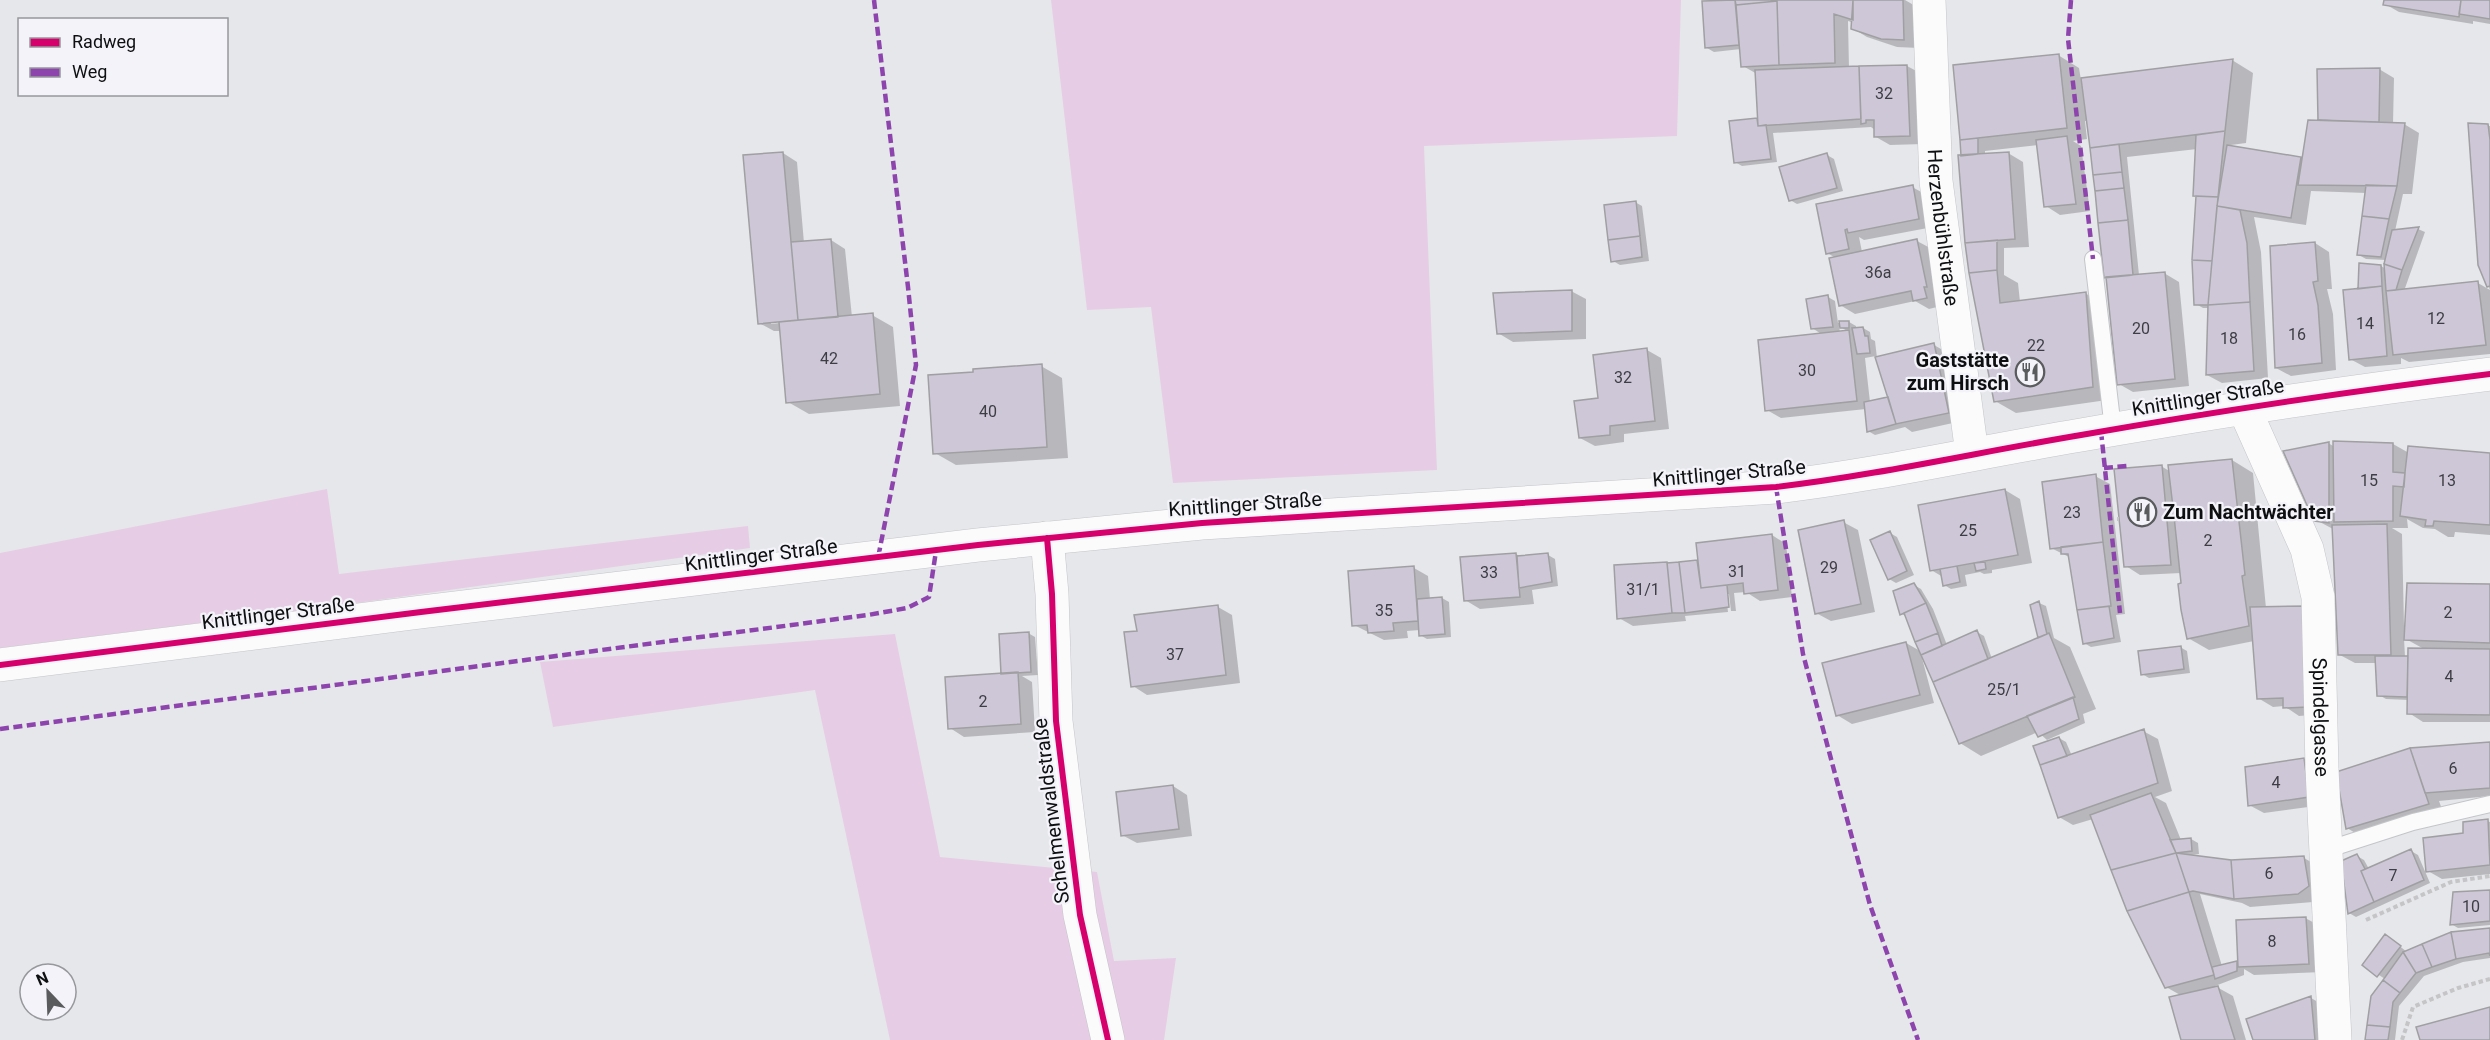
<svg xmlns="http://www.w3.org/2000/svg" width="2490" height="1040" font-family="Roboto,sans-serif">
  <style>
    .green { fill: #e6cde5 }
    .shadow { fill: #0003; fill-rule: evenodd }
    .building { fill: #cec7d8; stroke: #a0a0a2; stroke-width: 1.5 }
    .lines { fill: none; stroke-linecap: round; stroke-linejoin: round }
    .lane-casing { stroke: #c4c5c8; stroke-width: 18 }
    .street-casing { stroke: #c4c5c8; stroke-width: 34 }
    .secondary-casing { stroke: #c4c5c8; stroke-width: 34 }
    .path { stroke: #c5c5c7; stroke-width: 4; stroke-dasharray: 4.5 3; stroke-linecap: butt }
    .lane { stroke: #fbfbfc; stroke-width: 16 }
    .street { stroke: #fbfbfc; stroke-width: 33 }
    .secondary { stroke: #fbfbfc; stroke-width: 33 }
    .quiet { stroke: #8e44ad; stroke-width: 4.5; stroke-dasharray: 9 4.5; stroke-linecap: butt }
    .cycleway-casing { stroke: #f3f3f9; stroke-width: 10 }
    .cycleway { stroke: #d6006c; stroke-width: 6 }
    .labels { text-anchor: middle; stroke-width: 4.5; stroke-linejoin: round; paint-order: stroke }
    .number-label { font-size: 16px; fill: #3e3d43 }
    .street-label { font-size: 20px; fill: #0e0f11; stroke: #f3f3f9 }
    .poi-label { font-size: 20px; font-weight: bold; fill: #0e0f11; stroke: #f3f3f9; text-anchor: end }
  </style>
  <rect width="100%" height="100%" fill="#e6e7eb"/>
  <path class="green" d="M1051 0H1681L1677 136 1424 146 1437 470 1173 483 1151 307 1087 310Z
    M327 489 339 574 748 526 750 548 335 606 0 648V553Z
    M895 634 940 857 1097 872 1114 961 1176 958 1164 1040H890L815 690 553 727 540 662Z"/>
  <path class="shadow" d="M1736 0H1905L1917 7 1919 48 1897 47 1867 37 1852 28 1854 23 1848 21 1849 68 1907 66 1922 74 1924 144 1890 145 1876 137 1875 130 1871 127 1773 133 1777 162 1742 166 1735 162 1757 119 1759 121 1757 74 1743 66 1741 49 1714 52 1707 48 1703 3Z
    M2385 0H2490V24L2473 21V24L2399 12 2385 4Z
    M2058 55 2079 68 2081 80 2232 60 2253 73 2246 143 2231 145V148L2303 160 2320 122 2318 70 2379 69 2394 78 2393 124H2404L2419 133 2412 194H2403L2395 231 2418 229 2425 232 2404 291 2478 283 2490 290 2480 265 2470 125 2490 126V354L2409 362 2401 358V364L2365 367 2350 359 2359 290 2381 266 2386 269V260L2366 259 2359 255 2366 193 2311 191 2306 225 2254 217 2261 252 2268 378 2222 383 2207 375 2209 308H2203L2196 304 2198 197 2195 195 2197 149 2127 157 2139 275 2164 273 2179 282 2189 386 2133 392 2119 384 2088 121H2085L2087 139 2073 141 2081 146 2090 211 2060 215 2046 206 2038 145 1985 151V155L2008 153 2023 162 2029 247 2004 248V275L2018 283 2020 302 2085 293 2106 306 2114 399 2016 413 1995 401 1962 139Z
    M783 153 797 162 804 243 831 240 845 249 852 317 872 315 893 327 900 406 809 414 788 402 781 331H774L759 323ZM780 320V323L771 324V321Z
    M1827 155 1834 159 1843 191 1797 204 1790 200Z
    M1912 187 1927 195 1933 227 1864 240 1859 237 1862 252 1917 241 1932 249 1941 306 1929 309 1915 301 1855 314 1840 305 1836 258 1827 253 1818 205Z
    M1635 202 1642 206 1649 261 1620 265 1613 261Z
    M2315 243 2329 252 2332 289H2327L2333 314 2336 370 2291 376 2276 368Z
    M1571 291 1586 299V339L1513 342 1498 333Z
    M1828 297 1835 301 1838 323 1849 322 1856 326V329L1863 328 1870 332 1871 339 1875 341 1877 358 1934 345 1948 353 1962 421 1912 432 1905 427 1875 435 1868 431 1866 409 1781 418 1767 410 1823 335 1812 328ZM1839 326 1849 332 1840 333ZM1876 356 1890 400 1870 402 1865 358Z
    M1647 350 1661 358 1669 429 1624 434V442L1595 446 1580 438 1600 399Z
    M1041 366 1062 378 1068 458 956 465 935 453Z
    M2328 443 2335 447 2393 444 2409 453 2490 455V535L2455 532 2454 537H2448L2435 529 2423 528 2407 519 2408 528H2392L2402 534 2404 626 2490 586V722H2423L2409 713V700L2386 699 2379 695 2377 663H2355L2340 655 2333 529 2316 520ZM2404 638 2424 649 2405 657Z
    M2232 460 2253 473 2266 608 2323 714 2299 716 2284 706 2273 707 2258 698 2254 641 2209 650 2188 638 2181 573 2140 575 2126 566 2161 466 2171 472Z
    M2095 476 2110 484 2125 614 2116 615 2121 642 2091 647 2084 643 2071 558 2051 548Z
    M2005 490 2020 499 2032 563 1992 570V573L1984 574 1980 572 1965 575 1967 586 1951 589 1944 585 1943 577 1931 570Z
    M1843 522 1858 530 1875 612 1831 621 1816 613Z
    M1890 533 1897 537 1914 575 1896 583 1889 579Z
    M1772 535 1786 544 1792 597 1760 601 1746 592 1734 593 1736 611H1731L1729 594H1726L1728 612 1685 616 1686 621 1633 626 1619 618 1697 562 1699 563Z
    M1516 554 1521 557 1548 555 1555 559 1558 586 1532 590 1534 604 1480 609 1465 600Z
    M1414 568 1428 576 1430 599 1442 598 1449 602 1451 637 1427 639 1420 635V630L1407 631 1408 638 1384 640 1354 625Z
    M1914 585 1921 589 1933 609 1947 645 1977 632 1984 636 1992 659 2039 639 2031 606 2039 603 2046 606 2054 638 2070 647 2096 709 2083 714 2085 723 2047 740 2038 732 1981 756 1960 743 1922 658 1934 703 1852 724 1837 715 1906 643 1922 652 1907 617 1902 614Z
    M1218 607 1232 615 1240 683 1147 695 1133 686 1138 632Z
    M1028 633 1035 637 1038 675 1022 676 1032 682 1035 732 964 737 950 728 1003 675Z
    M2180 647 2187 651 2190 673 2149 678 2142 674Z
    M2143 731 2158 739 2172 791 2155 797 2166 803 2181 840 2191 839 2198 843 2199 854 2191 855 2230 862 2304 858 2318 866 2313 902 2250 907 2242 903 2200 894 2222 966 2239 962 2237 922 2307 919 2322 927 2323 972 2254 975 2244 969V975L2215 986 2233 996 2246 1040H2183L2182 996 2166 987 2093 819 2073 825 2059 817V738L2066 742 2072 756Z
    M2490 743V796L2439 801 2443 812 2362 837 2347 828Z
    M2304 759 2318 768 2323 805 2264 813 2249 805Z
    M1173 786 1187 795 1192 836 1137 843 1122 835Z
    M2487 821 2490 822V874L2442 879 2428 871 2465 834Z
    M2411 851 2418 855 2430 883 2356 917 2349 913 2357 856 2364 860 2369 869Z
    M2490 891V925L2458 928 2451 924Z
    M2490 930V958L2463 962 2424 976 2399 1006 2395 1040H2366L2385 979 2364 965 2392 940 2407 952Z
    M2311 998 2325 1006 2328 1040H2254Z"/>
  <path class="building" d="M1735 0 1739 45 1705 48 1702 1Z
    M1735 0H1777V1L1736 5Z
    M1777 0H1853V20L1834 14 1835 63 1779 65Z
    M1853 0H1903L1904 40 1881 39 1851 29Z
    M2384 0H2461L2459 17 2383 5Z
    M2461 0H2490V19L2459 14Z
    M1777 1 1779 65 1741 67 1736 5Z
    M2059 54 2067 128 1960 140 1953 65Z
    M2233 59 2225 131 2090 148 2081 78Z
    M1907 65 1910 136 1874 137V120H1866V123L1861 124 1859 66Z
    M1859 66 1861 119 1758 126 1755 70Z
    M2380 68 2379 122 2318 120 2317 69Z
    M1757 118 1758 126 1766 125 1771 159 1734 163 1729 121Z
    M2308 120 2405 123 2397 186 2298 185Z
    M2468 123 2488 124 2490 140V286L2487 287 2478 265Z
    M2225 131 2218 197 2193 196 2196 135Z
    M2067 136 2076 204 2044 207 2036 140Z
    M1978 138V154L1961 156 1960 140Z
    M2119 144 2122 172 2093 175 2090 148Z
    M2227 145 2301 157 2291 218 2217 206Z
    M783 152 798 320 758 324 743 155Z
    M2009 152 2015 239 1965 243 1958 155Z
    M1827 153 1837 188 1789 201 1779 167Z
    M2122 172 2124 188 2095 191 2093 175Z
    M1913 185 1919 219 1848 233 1847 229 1845 230 1849 249 1826 254 1816 204Z
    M2366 185 2397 186 2389 219 2362 216Z
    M2124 188 2128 220 2098 223 2095 191Z
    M2196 196 2218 197 2212 261 2192 260Z
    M1636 201 1640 236 1608 240 1604 205Z
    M2217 206 2240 210 2247 243 2250 302 2208 305Z
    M2362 216 2389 219 2381 257 2357 255Z
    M2128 220 2133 275 2104 278 2098 223Z
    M2419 227 2402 270 2384 264 2392 230Z
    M1640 236 1642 257 1611 262 1608 240Z
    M831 239 838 317 798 320 791 242Z
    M1917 239 1927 287H1924L1927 298 1913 301 1911 291 1839 306 1829 258Z
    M1997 240V270L1969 273 1965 243Z
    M2315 242 2318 281 2313 282 2318 305 2322 363 2275 368 2270 246Z
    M2192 260 2212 261 2208 305H2194Z
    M2359 263 2381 265 2382 286 2358 289Z
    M2384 264 2402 270 2396 290 2386 291Z
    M1997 270 2000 303 2086 292 2093 387 1994 402 1969 273Z
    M2165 272 2175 379 2117 385 2106 277Z
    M2478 281 2486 345 2393 355 2386 291Z
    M2382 286 2387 356 2349 360 2343 290Z
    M1572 290V331L1497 334 1493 293Z
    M1828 295 1833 327 1811 329 1806 299Z
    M2250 302 2254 371 2206 375 2208 305Z
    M873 313 880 394 786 403 779 322Z
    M1839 321H1849V328H1840Z
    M1863 327 1865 336H1868L1870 353 1857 354 1852 328Z
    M1849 330 1857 401 1765 411 1758 340Z
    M1934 343 1949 413 1896 424 1875 357Z
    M1647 348 1655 421 1610 426V435L1579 438 1574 401 1598 398 1593 355Z
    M1042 364 1047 447 933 454 928 375 973 372V369Z
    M1888 397 1896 424 1867 432 1864 402Z
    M2333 441 2393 443V472L2405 473 2404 487 2393 486V521L2334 522Z
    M2329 442V523L2314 521 2283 451Z
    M2408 446 2490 453V525L2434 521 2433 526H2425L2426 520 2400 516Z
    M2232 459 2245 575 2242 576 2249 626 2187 639 2181 610 2178 584 2181 583 2174 516 2167 517 2166 508 2173 507 2168 465Z
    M2162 465 2171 565 2124 567 2114 469Z
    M2096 474 2103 542 2050 549 2042 482Z
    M2005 489 2018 555 1930 571 1918 505Z
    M1844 520 1861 604 1815 614 1798 530Z
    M2387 524 2391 655H2338L2332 525Z
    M1890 531 1907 571 1888 580 1870 540Z
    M1772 534 1778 590 1744 594 1743 583 1701 588 1696 543Z
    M2103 542 2111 606 2077 610 2068 554H2061V547Z
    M1516 553 1520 597 1464 601 1460 557Z
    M1548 553 1552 582 1519 588 1517 556Z
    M1697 560 1701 588 1727 585 1729 607 1685 613 1679 562Z
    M1667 562 1672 613 1617 619 1614 565Z
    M1679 562 1685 613H1672L1667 563Z
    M1985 562 1986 569 1976 571 1974 563Z
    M1414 566 1418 621 1393 623 1394 631 1368 633 1367 625 1352 626 1348 571Z
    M1957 566 1960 582 1943 586 1940 569Z
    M1914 583 1926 603 1900 615 1893 591Z
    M2407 583 2490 584V643L2404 640Z
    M1442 597 1445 634 1419 636 1417 599Z
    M2039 601 2047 634 2038 638 2030 605Z
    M1926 603 1938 633 1915 642 1904 613Z
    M1218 605 1226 675 1131 687 1124 632 1137 631 1134 615Z
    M2109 606 2114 638 2083 644 2077 610Z
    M2307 606 2309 707 2283 708V698L2257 699 2250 607Z
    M1977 630 1988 659 1933 682 1921 655Z
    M1029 632 1031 672 1001 674 999 634Z
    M1938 633 1942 646 1921 655 1915 642Z
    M2049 633 2075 697 1959 744 1933 682Z
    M1906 642 1920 695 1836 716 1822 663Z
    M2181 646 2184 669 2141 675 2138 651Z
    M2408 648 2490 649V715L2407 714Z
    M2375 656H2408L2407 697 2377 696Z
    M1018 672 1021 724 948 729 945 677Z
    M2073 697 2079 719 2038 737 2027 716Z
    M2144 729 2158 783 2058 818 2040 765Z
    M2059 737 2067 756 2040 765 2033 746Z
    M2490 742V788L2425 793 2410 748Z
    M2410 748 2429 804 2346 829 2336 772Z
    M2304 758 2309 797 2248 806 2245 767Z
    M1173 785 1179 829 1121 836 1116 792Z
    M2151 793 2176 853 2111 870 2090 815Z
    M2488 819 2490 865 2426 872 2423 838 2463 833V822Z
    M2191 838 2192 851 2176 853 2170 840Z
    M2411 849 2424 880 2374 902 2361 871Z
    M2176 853 2189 892 2127 911 2111 870Z
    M2176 853 2231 860 2234 899 2193 891 2189 892Z
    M2357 854 2365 869 2361 871 2374 902 2348 914 2341 861Z
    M2304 856 2309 886 2298 894 2234 899 2231 860Z
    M2490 890V921L2450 925 2453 892Z
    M2189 892 2214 975 2165 988 2127 911Z
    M2306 917 2309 964 2238 967 2236 920Z
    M2490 928V956L2489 953 2456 959 2451 932Z
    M2451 932 2456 959 2432 967 2422 944Z
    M2385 934 2401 946 2377 977 2362 965Z
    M2422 944 2432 967 2416 973 2403 952Z
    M2403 952 2416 973 2400 993 2383 980Z
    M2237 961V971L2215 979 2212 967Z
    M2383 980 2400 993 2393 1002 2390 1027 2367 1025 2371 996Z
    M2218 986 2235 1040H2181L2169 997Z
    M2311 996 2315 1040H2253L2246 1019Z
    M2490 1007V1040H2420L2416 1027Z
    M2367 1025 2390 1027 2388 1040H2365Z"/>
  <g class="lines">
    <g class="lane-casing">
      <path id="lane" d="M2093 259 2113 429
        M2326 850 2413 822 2490 804"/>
    </g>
    <g class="street-casing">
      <g id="street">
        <path id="s1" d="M1929 0 1936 181 1972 454"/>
        <path id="s2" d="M2244 408 2307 549 2318 597 2322 769 2335 1040"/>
        <path d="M1047 538 1052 594 1056 721 1080 915 1108 1040"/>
      </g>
    </g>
    <g class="secondary-casing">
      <path id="secondary" d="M0 665 421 612 978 545 1202 523 1776 487C1878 475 1979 452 2081 435 2217 411 2353 391 2490 374"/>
    </g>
    <path class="path" d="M2117 519H2119
      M2366 920 2451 882 2490 876
      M2402 1040 2413 1007 2458 988 2490 979"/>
    <use href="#lane" class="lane"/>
    <use href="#street" class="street"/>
    <use href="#secondary" class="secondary"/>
    <path class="quiet" d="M874 0 908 287 916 365 878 558
      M2071 0 2068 39 2093 259
      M2101 431 2120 613
      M2104 468 2127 466
      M1776 487 1803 654 1870 905 1918 1040
      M0 729 868 615 907 608 929 597 936 551"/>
    <g class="cycleway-casing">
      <path id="cycleway" d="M1047 538 1052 594 1056 721 1080 915 1108 1040
        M0 665 421 612 978 545 1202 523 1776 487C1878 475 1979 452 2081 435 2217 411 2353 391 2490 374"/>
    </g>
    <use href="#cycleway" class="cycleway"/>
  </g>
  <defs>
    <g id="restaurant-ring" transform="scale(1.5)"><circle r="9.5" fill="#f3f3f9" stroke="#5a5b5d" stroke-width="1.5"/><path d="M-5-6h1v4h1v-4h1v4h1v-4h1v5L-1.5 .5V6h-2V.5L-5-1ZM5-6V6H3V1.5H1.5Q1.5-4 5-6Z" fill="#5a5b5d"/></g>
  </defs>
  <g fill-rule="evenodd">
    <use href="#restaurant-ring" x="2030" y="372"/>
    <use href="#restaurant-ring" x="2142" y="512"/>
  </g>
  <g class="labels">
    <g class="number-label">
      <text x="1884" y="99">32</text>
      <text x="1878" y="278">36a</text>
      <text x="2436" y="324">12</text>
      <text x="2365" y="329">14</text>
      <text x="2141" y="334">20</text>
      <text x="2297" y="340">16</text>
      <text x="2229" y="344">18</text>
      <text x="2036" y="351">22</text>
      <text x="829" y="364">42</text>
      <text x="1807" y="376">30</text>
      <text x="1623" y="383">32</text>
      <text x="988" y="417">40</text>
      <text x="2369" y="486">15</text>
      <text x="2447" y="486">13</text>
      <text x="2072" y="518">23</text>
      <text x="1968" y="536">25</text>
      <text x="2208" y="546">2</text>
      <text x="1829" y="573">29</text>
      <text x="1737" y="577">31</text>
      <text x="1489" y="578">33</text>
      <text x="1643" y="595">31/1</text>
      <text x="1384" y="616">35</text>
      <text x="2448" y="618">2</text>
      <text x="1175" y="660">37</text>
      <text x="2449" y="682">4</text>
      <text x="2004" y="695">25/1</text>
      <text x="983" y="707">2</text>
      <text x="2453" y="774">6</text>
      <text x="2276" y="788">4</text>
      <text x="2269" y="879">6</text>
      <text x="2393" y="881">7</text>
      <text x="2471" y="912">10</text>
      <text x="2272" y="947">8</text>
    </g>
    <g class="street-label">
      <text dy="7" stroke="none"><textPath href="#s1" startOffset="228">Herzenbühlstraße</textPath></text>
      <text transform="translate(2208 397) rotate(-9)" y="7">Knittlinger Straße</text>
      <text transform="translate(1729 473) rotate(-5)" y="7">Knittlinger Straße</text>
      <text transform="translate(1245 504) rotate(-4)" y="7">Knittlinger Straße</text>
      <text transform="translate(761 555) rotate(-7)" y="7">Knittlinger Straße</text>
      <text transform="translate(278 613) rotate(-7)" y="7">Knittlinger Straße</text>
      <text dy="7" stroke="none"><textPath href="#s2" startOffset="324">Spindelgasse</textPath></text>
      <text transform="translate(1051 811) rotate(-97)" y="7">Schelmenwaldstraße</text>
    </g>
    <g class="poi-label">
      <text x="2009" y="367">Gaststätte<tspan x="2009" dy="23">zum Hirsch</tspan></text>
      <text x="2163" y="519" text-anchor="start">Zum Nachtwächter</text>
    </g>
  </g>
  <rect x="18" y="18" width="210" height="78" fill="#f3f3f9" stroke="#97989c" stroke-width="1.5"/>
  <rect x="30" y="38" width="30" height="9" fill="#d6006c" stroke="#97989c" stroke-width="1.5"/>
  <text x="72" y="48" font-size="18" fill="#0e0f11">Radweg</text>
  <rect x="30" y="68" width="30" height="9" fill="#8e44ad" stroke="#97989c" stroke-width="1.5"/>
  <text x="72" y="78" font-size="18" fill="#0e0f11">Weg</text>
  <g transform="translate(48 992) rotate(337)"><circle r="28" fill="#f3f3f9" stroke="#97989c" stroke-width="1.5"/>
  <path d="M0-4.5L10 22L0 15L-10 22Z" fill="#5a5b5d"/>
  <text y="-9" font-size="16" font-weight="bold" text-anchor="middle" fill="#0e0f11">N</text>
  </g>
</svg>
